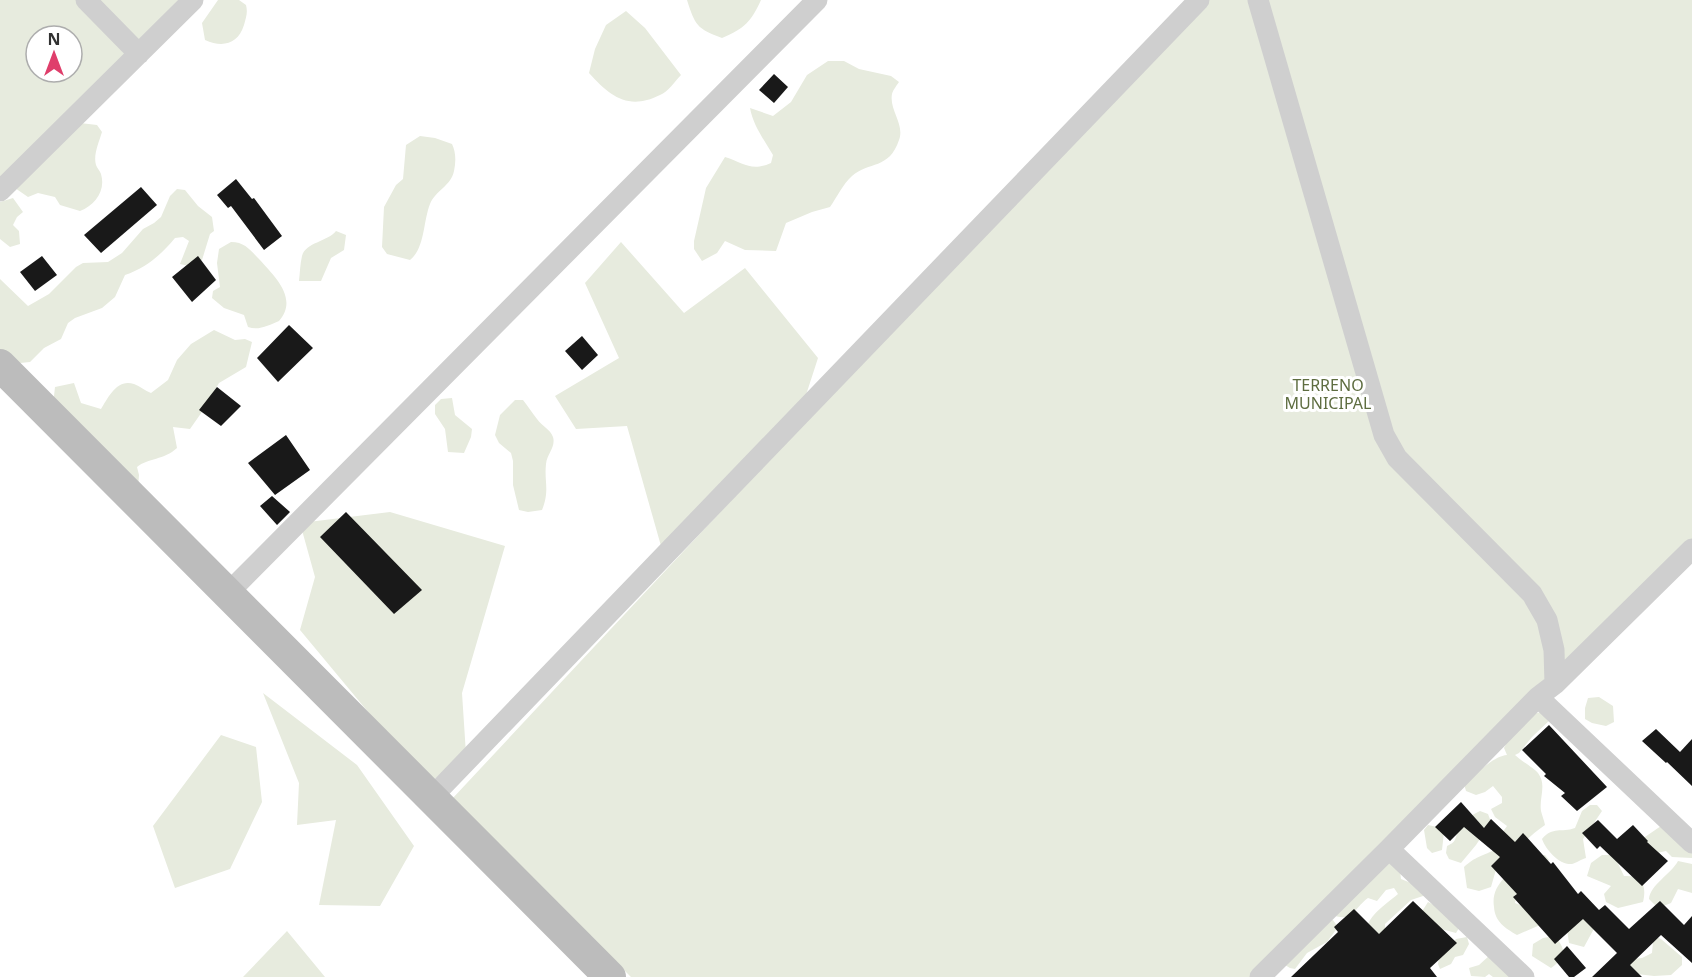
<svg xmlns="http://www.w3.org/2000/svg" width="1692" height="977" font-family="'Noto Sans',sans-serif">
  <style>
    .green { fill: #e7ebde; fill-rule: evenodd }
    .building { fill: #191919 }
    .lines { fill: none; stroke-linecap: round; stroke-linejoin: round }
    .street { stroke: #cfcfcf; stroke-width: 21 }
    .secondary { stroke: #bcbcbc; stroke-width: 32 }
    .labels { text-anchor: middle; stroke-width: 6; stroke-linejoin: round; paint-order: stroke }
    .park-label { font-size: 16px; fill: #5e6d40; stroke: #fff }
  </style>
  <rect width="100%" height="100%" fill="#fff"/>
  <path class="green" d="M0 0H183L0 181ZM36 36H72V72H36Z
    M218 0H239L246 5C248 13 246 17 244 25 238 44 223 48 205 40L202 23Z
    M687 0H761C751 22 745 28 722 38 697 29 695 25 687 0Z
    M1200 0H1692V547L1382 863 1391 862 1400 871 1401 879 1411 883 1426 895 1411 900 1385 924V943L1365 931C1371 913 1384 906 1398 894L1394 888 1386 890 1377 901 1368 898C1353 909 1353 924 1330 914L1326 917 1333 920 1338 927 1327 942 1307 953 1295 969 1290 968 1285 965 1259 977H631L452 799 753 477 663 553 627 426 576 429 555 396 619 358 585 283 621 242 684 313 745 268 818 358 794 432Z
    M626 11 645 28 681 75C675 81 668 92 660 95 628 111 610 96 589 73L595 49 606 25Z
    M828 61H844L859 69 891 76 899 82C897 85 893 90 892 94 889 110 905 124 899 140 889 170 869 161 852 176 843 184 837 197 830 207L812 212 786 223 776 251 745 250 725 241 717 253 702 261 694 249V241L704 197 706 188 725 157C744 163 751 172 771 163L773 155C764 140 753 125 750 108L773 116 791 102 807 75Z
    M80 123 97 125 102 132C99 142 93 155 96 165 97 168 100 171 101 174 106 191 95 205 80 211L60 205 55 197 38 193 28 197 15 188Z
    M420 136 435 138 452 144C456 152 456 162 454 171 451 186 435 191 430 204 423 222 425 248 410 260L387 254 382 247 384 207 396 185 403 179 406 145Z
    M177 189 185 190 198 206 212 217 214 231 210 234 202 260 189 266 180 264 189 241 183 237 175 238C162 254 146 268 125 275L115 297 102 308 75 318 68 323 61 339 44 348 30 362 20 363 0 353V279L28 306 49 294 76 267 83 263 108 262 122 253 143 229 154 223 161 217 170 196Z
    M13 198 23 212 17 217 13 225 19 231 20 244 10 247 0 239V202Z
    M336 231 346 235 344 250 331 258 321 281H299C300 273 300 264 302 256 306 242 327 242 336 231Z
    M231 242C245 242 250 250 259 259 274 276 299 298 279 321 269 325 259 331 248 327L244 315 224 308 212 298 213 291 220 287 217 263 219 249Z
    M214 330 235 340 245 339 252 342 246 367 219 383 204 409 190 429 173 427 177 448C164 460 148 458 137 467L139 475 138 488 44 411 54 396 55 387 74 383 81 403 101 409C108 398 117 378 134 384 140 386 145 391 151 393L168 380 177 360 191 344Z
    M452 398 455 415 472 429 471 437 464 453 448 452 445 429 435 414V405L441 399Z
    M515 400H523C528 406 532 413 537 419 542 426 550 429 553 437 556 447 547 454 546 464 544 482 550 490 542 510L528 512 519 510 513 485V461L511 453 499 443 495 435 500 415Z
    M390 512 505 546 462 693 466 754 428 784 300 630 315 577 300 523Z
    M263 693 357 765 414 846 380 906 319 905 336 820 297 825 299 783Z
    M1599 697 1613 706 1614 722 1606 726 1592 723 1585 719V708L1588 698Z
    M1541 712 1551 719 1532 737 1519 753 1515 755C1520 760 1535 769 1538 773 1547 785 1539 797 1541 811 1542 815 1544 820 1545 825 1534 832 1526 842 1514 848L1502 833 1507 826 1495 817 1491 809 1502 803V797L1493 786 1485 792 1476 795 1466 791 1464 784C1474 776 1493 756 1507 755L1504 748C1513 731 1521 716 1541 712Z
    M221 735 256 747 262 802 230 869 175 888 153 826Z
    M1590 805H1597L1602 811 1583 839 1586 858C1582 859 1576 863 1572 864 1559 865 1546 850 1542 839 1553 826 1561 833 1575 828L1582 811Z
    M1480 811 1488 814 1491 822 1476 845 1461 863 1449 859 1446 853 1447 846C1459 841 1454 836 1460 827 1465 819 1472 815 1480 811Z
    M1428 825 1442 828 1444 832 1442 850 1432 853 1427 848 1424 830Z
    M1661 826 1692 831V858L1672 857 1666 851 1652 854 1642 839Z
    M1494 850 1502 858 1497 866 1491 887 1479 891 1467 888 1464 867C1476 856 1481 857 1494 850Z
    M1532 855H1545L1549 860 1541 869 1519 886 1515 903 1525 907 1540 925 1517 935C1505 928 1495 922 1494 907 1490 882 1515 869 1532 855Z
    M1602 855H1614L1624 876C1642 875 1647 885 1643 902L1618 908 1606 902 1604 894 1611 886 1587 876 1591 863Z
    M1678 861 1692 864V893L1678 889 1671 903 1658 908 1649 899C1650 885 1671 874 1678 861Z
    M1428 902 1444 910 1459 928 1456 933 1441 929 1421 913Z
    M1584 914 1596 925 1584 947 1569 943 1567 929Z
    M287 931 325 977H243Z
    M1555 936C1567 951 1566 957 1551 968L1532 956 1533 944 1543 938Z
    M1467 937 1469 944 1463 955 1455 957 1451 964 1440 969 1438 964 1439 958 1456 939Z
    M1656 937 1661 939 1682 957V965L1671 975 1654 976 1637 974 1629 965 1633 959 1642 958 1652 953 1653 942Z
    M1490 955 1511 977H1493L1489 974 1485 977 1471 976 1469 968 1479 965Z"/>
  <path class="building" d="M774 74 788 87 774 103 759 90Z
    M236 179 252 199 254 198 282 236 264 250 231 206 228 208 217 195Z
    M141 187 157 205 101 253 84 235Z
    M42 256 57 275 35 291 20 272Z
    M198 256 216 280 192 302 172 277Z
    M289 325 313 348 278 382 257 358Z
    M582 336 598 355 582 370 565 351Z
    M217 387 241 406 221 426 199 410Z
    M286 435 310 470 275 495 248 463Z
    M272 496 290 512 277 525 260 506Z
    M346 512 422 590 394 614 320 537Z
    M1549 725 1607 787 1577 811 1561 796 1565 793 1544 776 1546 774 1522 750Z
    M1656 729 1680 752 1692 739V786L1667 762 1666 763 1642 741Z
    M1461 802 1484 828 1491 819 1515 842 1523 833 1551 864 1553 862 1578 894 1581 891 1599 910 1605 905 1629 929 1660 901 1684 925 1692 916V963L1661 935 1630 965 1642 977H1592L1617 953 1583 919 1555 944 1513 897 1517 894 1491 866 1500 857 1464 827 1450 841 1435 827Z
    M1598 820 1617 839 1633 825 1648 841 1647 842 1668 861 1642 886 1600 846 1597 849 1582 833Z
    M1413 901 1457 943 1430 968 1437 977H1291L1338 932 1334 927 1354 909 1379 934Z
    M1567 946 1586 968 1574 977H1569L1554 959Z"/>
  <g class="lines">
    <path class="street" d="M86 0 139 54
      M1258 0 1384 435 1397 458 1532 594 1547 620 1554 650 1555 684
      M0 191 193 0
      M228 593 817 0
      M1538 697 1692 843
      M431 798 1199 0
      M1389 849 1524 977
      M1260 977 1389 849 1538 697 1555 684 1692 549"/>
    <path class="secondary" d="M0 365 610 977"/>
  </g>
  <g class="labels">
    <g class="park-label">
      <text x="1328" y="391">TERRENO<tspan x="1328" dy="18">MUNICIPAL</tspan></text>
    </g>
  </g>
  <g transform="translate(54 54)"><circle r="28" fill="#ffffff" stroke="#adadad" stroke-width="1.5"/>
  <path d="M0-4.5L10 22L0 15L-10 22Z" fill="#df3e6b"/>
  <text y="-9" font-size="16" font-weight="bold" text-anchor="middle" fill="#323232">N</text>
  </g>
</svg>
